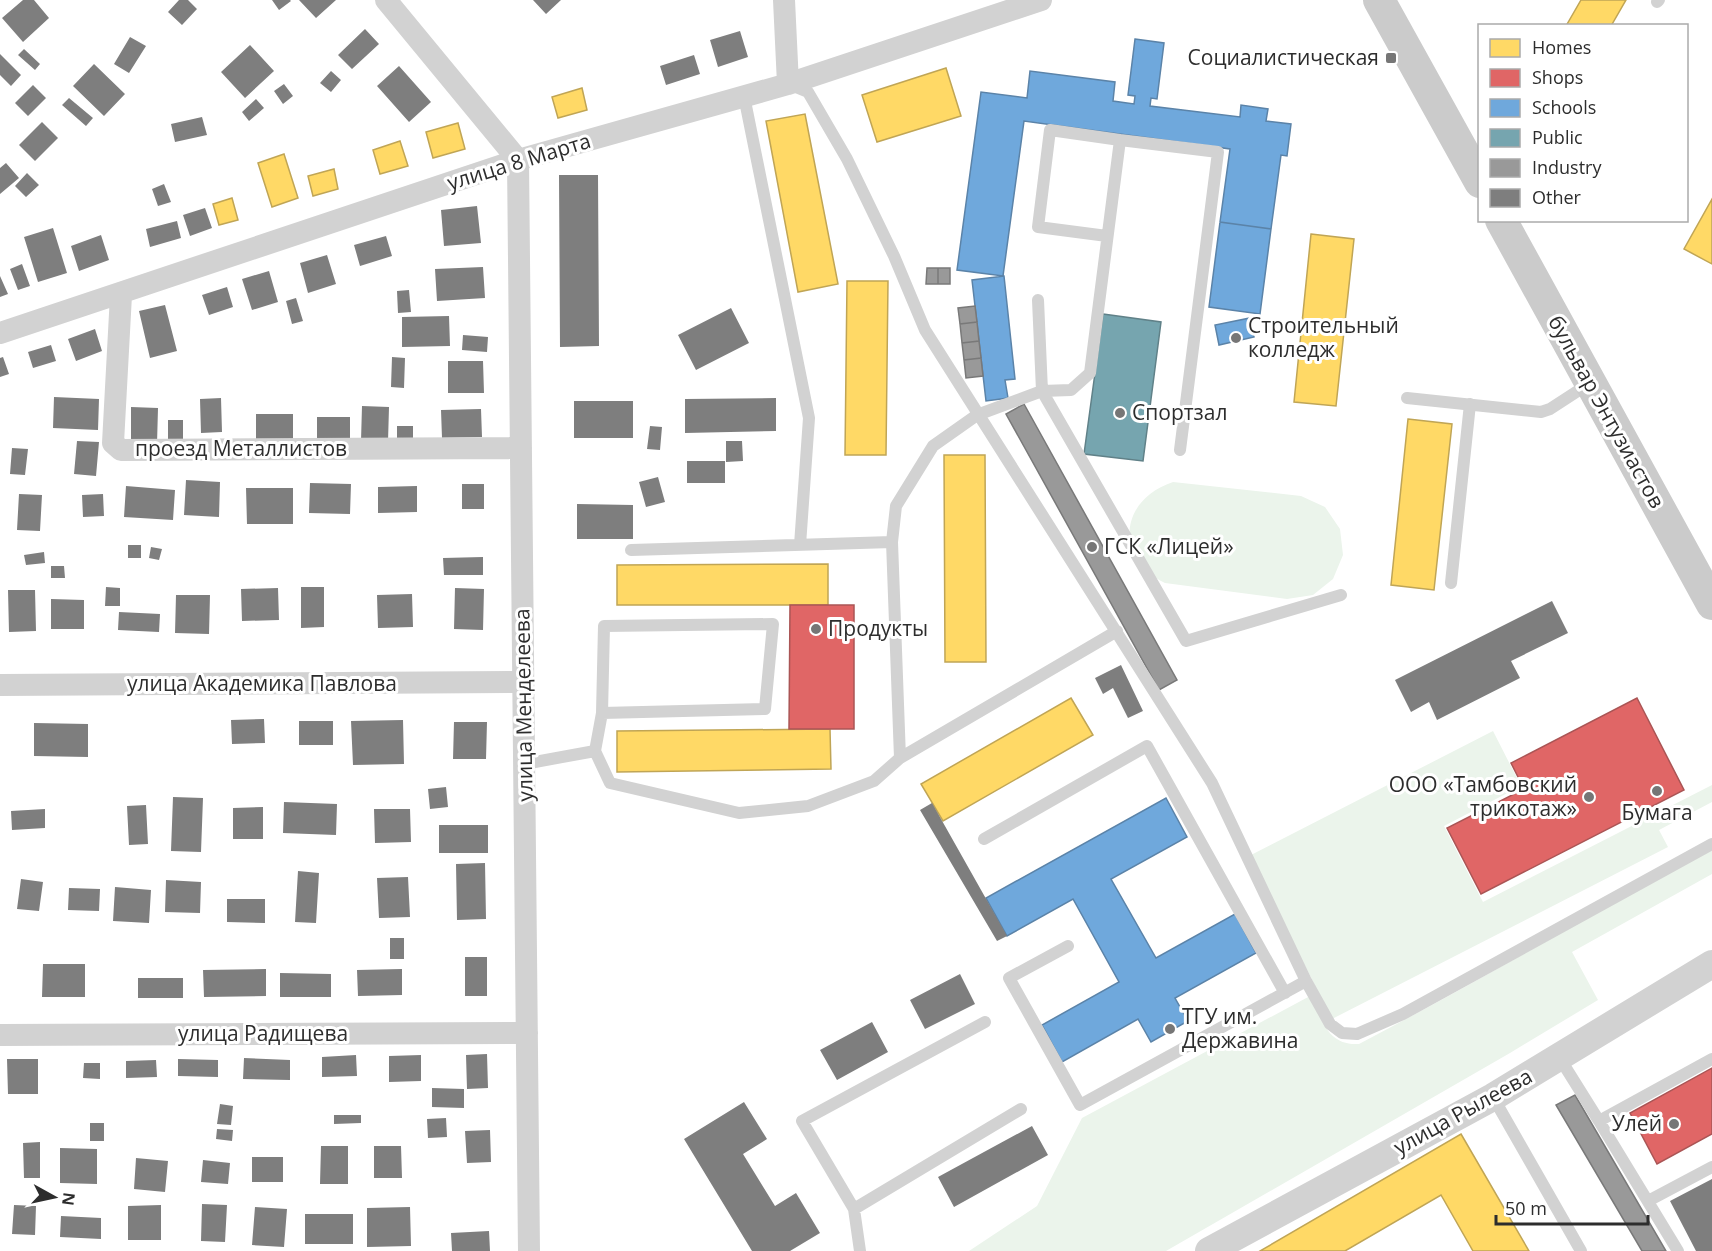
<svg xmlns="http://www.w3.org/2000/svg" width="1712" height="1251" font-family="'Open Sans',sans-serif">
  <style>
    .green { fill: #ebf4eb }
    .homes { fill: #ffd966; stroke: #c0a555; stroke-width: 1.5 }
    .shops { fill: #e06666; stroke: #a55; stroke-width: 1.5 }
    .schools { fill: #6fa8dc; stroke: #5b83a8; stroke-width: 1.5 }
    .public { fill: #76a5af; stroke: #608188; stroke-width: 1.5 }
    .industry { fill: #999; stroke: #797979; stroke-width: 1.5 }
    .building { fill: #7e7e7e }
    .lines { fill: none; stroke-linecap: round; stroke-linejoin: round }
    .service { stroke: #d2d2d2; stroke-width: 12 }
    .minor { stroke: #d2d2d2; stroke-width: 22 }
    .tertiary { stroke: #d2d2d2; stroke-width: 28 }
    .secondary { stroke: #cbcbcb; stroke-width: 32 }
    .poi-dot { fill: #767676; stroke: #fff; stroke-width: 2 }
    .labels { text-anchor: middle; stroke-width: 6; stroke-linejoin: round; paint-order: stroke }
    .poi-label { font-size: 21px; fill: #2d2d2d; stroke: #fff; text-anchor: start }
    .street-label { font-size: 21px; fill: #2d2d2d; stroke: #fff }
  </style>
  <rect width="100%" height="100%" fill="#fff"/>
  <path class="green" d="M1173 482 1301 496 1325 507 1340 529 1343 555 1333 579 1313 595 1287 599 1165 583C1114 558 1119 500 1173 482Z
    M1493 731 1521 786 1444 826 1483 902 1712 785V802L1659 830 1668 847 1332 1019 1249 856Z
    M1712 850V874L1572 952 1598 1000 1510 1053 1166 1251H969L1037 1206 1082 1118 1310 996C1322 1020 1328 1046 1359 1044 1478 982 1593 913 1712 850Z"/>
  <path class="homes" d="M1581 0H1626L1611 26H1566Z
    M946 68 961 116 877 142 862 95Z
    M582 88 587 110 558 118 552 97Z
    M805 114 838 284 798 292 766 121Z
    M458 123 465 149 433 158 426 132Z
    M400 141 408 166 380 174 373 150Z
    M284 154 298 198 272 207 258 163Z
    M334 169 338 189 313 196 308 176Z
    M232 198 238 220 219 225 213 204Z
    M1712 199V264L1684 249Z
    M1311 234 1354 239 1336 406 1294 402Z
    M847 281H888L886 455H845Z
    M1408 419 1452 424 1434 590 1391 585Z
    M944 455H985L986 662H945Z
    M828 564V605H617V565Z
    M1071 698 1093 735 943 821 921 784Z
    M830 729 831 769 617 772V731Z
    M1461 1134 1529 1251H1473L1441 1195 1345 1251H1260Z"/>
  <path class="shops" d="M790 605H854V729H789Z
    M1637 698 1684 790 1481 894 1447 828 1524 789 1511 763Z
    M1712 1068V1134L1657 1164 1630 1113Z"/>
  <path class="schools" d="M1135 39 1164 43 1157 99 1151 98 1150 106 1240 117 1241 105 1268 109 1266 121 1291 124 1287 156 1281 155 1271 229 1220 222 1230 149 1024 121 1003 276 957 270 981 92 1027 98 1030 71 1115 82 1113 101 1134 104 1135 96 1128 95Z
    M1220 222 1271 229 1260 314 1209 307Z
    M1004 276 1015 379 1005 380 1008 398 986 401 972 280Z
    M1250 318 1254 337 1219 345 1215 325Z
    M1166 798 1187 837 1111 879 1156 958 1235 914 1256 953 1175 998 1188 1021 1151 1042 1138 1019 1062 1062 1042 1025 1119 982 1073 899 1007 936 986 898Z"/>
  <path class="public" d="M1103 314 1161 322 1143 461 1084 454Z"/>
  <path class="industry" d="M927 268H938V284H926Z
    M938 268H950V284H938Z
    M975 306 977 322 960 324 958 308Z
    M977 322 979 341 962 343 960 324Z
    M979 341 981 358 964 360 962 343Z
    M981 358 983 376 966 378 964 360Z
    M1024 404 1177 680 1159 690 1006 414Z
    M1575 1095 1666 1251H1642L1556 1105Z"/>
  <path class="building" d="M23 0H34L49 18 23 42 2 18Z
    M179 0H188L197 9 182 25 168 12Z
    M272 0H290L291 1 279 10Z
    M299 0H336L316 18Z
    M533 0H561L546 14Z
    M365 29 379 44 352 69 338 55Z
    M740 31 748 57 718 67 710 40Z
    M130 37 146 46 129 73 114 64Z
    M250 45 274 71 245 98 221 72Z
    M24 49 40 64 35 70 18 55Z
    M0 54 21 75 11 86 0 75Z
    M694 55 700 74 666 85 660 66Z
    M94 64 125 94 104 116 73 86Z
    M399 66 431 102 409 122 377 86Z
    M331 71 341 80 331 92 320 83Z
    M284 84 293 96 283 104 274 91Z
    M33 85 46 98 28 116 15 103Z
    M69 98 93 118 86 126 62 105Z
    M256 99 264 108 249 121 242 112Z
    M202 117 207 135 175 142 171 124Z
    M42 122 58 138 35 161 19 145Z
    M6 163 19 178 0 194V168Z
    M27 173 39 185 26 197 15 186Z
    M559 175H598L599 346 560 347Z
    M164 184 171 202 158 206 152 189Z
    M477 206 481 243 444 246 441 210Z
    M205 208 212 228 190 236 183 215Z
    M177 221 181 238 150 247 146 229Z
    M53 228 67 273 38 282 24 237Z
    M101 235 109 260 79 271 71 246Z
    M386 236 392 256 360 266 354 245Z
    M327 255 336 284 308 293 300 263Z
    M22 264 30 286 18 290 10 269Z
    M483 267 485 298 437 301 435 269Z
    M269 271 278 302 252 310 242 279Z
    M0 276 8 294 0 297Z
    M227 287 233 307 209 315 202 295Z
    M409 290 411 312 398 313 397 291Z
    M296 298 303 321 292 324 286 301Z
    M165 305 177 351 150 358 139 311Z
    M731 308 749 343 696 370 678 335Z
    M449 316 450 346 402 347V317Z
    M95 329 102 351 76 361 68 339Z
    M463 335 488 337 487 352 462 350Z
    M51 345 56 361 33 368 28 352Z
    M3 357 9 374 0 377V358Z
    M392 357 405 358 404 388 391 387Z
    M448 361H483L484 393H448Z
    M54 397 99 399 98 430 53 428Z
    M221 398 222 432 201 433 200 399Z
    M776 398V431L685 433V399Z
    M574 401H633V438H574Z
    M362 406 389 407 388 442 361 441Z
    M131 407 158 408 157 444H131Z
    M481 409 482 437 442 438 441 410Z
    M256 414H293V444L256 445Z
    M317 417H350V441H317Z
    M168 420H183V445L168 444Z
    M397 426H413V444H397Z
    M650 426 662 427 660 450 647 449Z
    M77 441 99 442 96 476 74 474Z
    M726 441H742L743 461 726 462Z
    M12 448 28 449 25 475 10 474Z
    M687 461H725V483H687Z
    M658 477 665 502 646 507 639 482Z
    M186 480 220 482 219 517 184 515Z
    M310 483 351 484 350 514 309 513Z
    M462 484H484V509H462Z
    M126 486 175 490 173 520 124 517Z
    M417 486V512L378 513V487Z
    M246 488H293V524H247Z
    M19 494 42 495 40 531 17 530Z
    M103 494 104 516 83 517 82 495Z
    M577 504 633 505V539H577Z
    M128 545H141V558H128Z
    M151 547 162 549 159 560 149 558Z
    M44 552 45 563 26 565 24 555Z
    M483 557V575H444L443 558Z
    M51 566H64L65 578H51Z
    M106 587 120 588V606H105Z
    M301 587H324V627L301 628Z
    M278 588 279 620 242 621 241 589Z
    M455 588 484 589 483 630 454 629Z
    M8 590H35L36 631 9 632Z
    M412 594 413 627 378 628 377 595Z
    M176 595H210L209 634 175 633Z
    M51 599 84 600V629H51Z
    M1552 601 1568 633 1511 661 1520 678 1437 720 1429 702 1411 712 1395 680Z
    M119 612 160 614 159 632 118 630Z
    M1121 665 1143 711 1128 718 1113 688 1103 694 1095 678Z
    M264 719 265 743 232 744 231 720Z
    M403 720 404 764 353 765 351 721Z
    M299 721H333V745H299Z
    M454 722H487L486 759H453Z
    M34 723 88 724V757L34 756Z
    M446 787 448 807 430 809 428 789Z
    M173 797 203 798 201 852 171 851Z
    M284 802 337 804 336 835 283 833Z
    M932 803 1007 936 997 941 920 810Z
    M146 805 148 844 129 845 127 806Z
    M263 807V839H233V808Z
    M45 809V828L12 830 11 811Z
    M374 809H410L411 842 375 843Z
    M439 825H488V853H439Z
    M485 863 486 919 457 920 456 864Z
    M298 871 319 873 316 923 295 922Z
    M408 877 410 917 379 918 377 878Z
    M21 879 43 882 39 911 17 909Z
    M166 880 201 882 200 913 165 912Z
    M115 887 151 890 149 923 113 921Z
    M69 888 100 889 99 911 68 910Z
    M227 899H265V923L227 922Z
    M390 938H404V959H390Z
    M465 957H487V996H465Z
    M43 964H85V997H42Z
    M266 969V996L204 997 203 970Z
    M402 969V995L358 996 357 970Z
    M280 973 331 974V997H280Z
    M960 974 975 1004 925 1029 910 1000Z
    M138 978H183V998H138Z
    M872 1022 888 1052 837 1080 820 1050Z
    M487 1054 488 1088 467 1089 466 1055Z
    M356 1055 357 1076 322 1077V1057Z
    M421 1055V1081L389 1082V1056Z
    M244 1058 290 1060V1080L243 1079Z
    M7 1059H38V1094H8Z
    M178 1059 218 1060V1077L178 1076Z
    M156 1060 157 1077 126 1078V1061Z
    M84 1063H100V1079L83 1078Z
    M432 1088 464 1089V1108L432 1107Z
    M744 1102 767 1139 743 1154 775 1206 796 1193 820 1233 790 1251H752L684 1139Z
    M220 1104 233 1106 231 1125 217 1124Z
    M334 1115H361V1123L334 1124Z
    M446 1118 447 1137 428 1138 427 1119Z
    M90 1123H104V1141H90Z
    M1032 1126 1048 1155 954 1207 938 1177Z
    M217 1129 233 1130 232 1141 216 1139Z
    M490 1130 491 1162 467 1163 465 1131Z
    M40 1142V1178H24L23 1143Z
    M321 1146H348V1184H320Z
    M374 1146H401L402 1178H374Z
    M60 1148 97 1149V1184L60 1183Z
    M252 1157H283V1182H252Z
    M136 1158 168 1161 165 1192 134 1189Z
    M203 1160 230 1163 228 1184 201 1182Z
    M1712 1179V1251H1696L1670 1201Z
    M202 1204 227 1205 225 1242 201 1241Z
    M14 1205 36 1206 35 1235 12 1234Z
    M161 1205V1240H128V1206Z
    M255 1207 287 1209 284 1247 252 1245Z
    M410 1207 411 1246 367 1247V1208Z
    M305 1214H353V1244H305Z
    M61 1216 101 1218V1239L60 1237Z
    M489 1231 490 1251H452L451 1233Z"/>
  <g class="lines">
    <path class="service" d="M1657 2 1659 0
      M791 85 808 92 847 159 894 256 925 330 1212 783 1306 981 1330 1024 1342 1033 1357 1034 1403 1014 1712 844
      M744 96 809 418 800 545
      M1107 236 1038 227 1050 130 1120 140
      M1407 398 1541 412 1550 409 1590 383
      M1180 450 1218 152 1120 140 1090 373 1071 390 1042 391 1186 641 1341 595
      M631 550 892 542
      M1451 583 1470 404
      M595 751 610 783 739 813 808 806 874 781 900 758 892 542 896 506 933 446 977 415 1042 391 1038 300
      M900 758 1117 631
      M524 764 595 751 602 713 604 626 773 624 765 709 602 713
      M984 839 1147 746 1285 993
      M1068 946 1009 978 1080 1105 1306 981
      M1559 1057 1599 1121 1712 1059
      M1493 1097 1581 1251
      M1599 1121 1678 1251
      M1648 1201 1712 1167
      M854 1209 1021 1109
      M860 1251 854 1209 802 1121 985 1022"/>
    <path class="minor" d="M386 0 518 160 529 1251
      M784 0 788 84
      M121 295 113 443 121 450 521 448
      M0 333 518 160 788 84 1041 0
      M0 685 523 682
      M0 1035 527 1033"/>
    <path class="tertiary" d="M1209 1251 1493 1097 1712 964"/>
    <path class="secondary" d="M1379 0 1480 182
      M1501 220 1712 604"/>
  </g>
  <g class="poi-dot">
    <rect x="1385" y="52" width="12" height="12" rx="3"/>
    <circle cx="1236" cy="338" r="6"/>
    <circle cx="1120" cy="413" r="6"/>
    <circle cx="1092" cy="547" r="6"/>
    <circle cx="816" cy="629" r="6"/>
    <circle cx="1657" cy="791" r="6"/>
    <circle cx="1589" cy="797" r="6"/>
    <circle cx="1170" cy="1029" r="6"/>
    <circle cx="1674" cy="1124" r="6"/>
  </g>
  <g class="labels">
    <g class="poi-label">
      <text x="1379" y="65" text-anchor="end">Социалистическая</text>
      <text x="1248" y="333">Строительный<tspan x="1248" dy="24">колледж</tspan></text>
      <text x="1132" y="420">Спортзал</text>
      <text x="1104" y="554">ГСК «Лицей»</text>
      <text x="828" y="636">Продукты</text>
      <text x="1577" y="792" text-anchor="end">ООО «Тамбовский<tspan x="1577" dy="24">трикотаж»</tspan></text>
      <text x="1657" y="820" text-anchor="middle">Бумага</text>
      <text x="1182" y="1024">ТГУ им.<tspan x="1182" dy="24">Державина</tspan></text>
      <text x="1662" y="1131" text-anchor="end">Улей</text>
    </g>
    <g class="street-label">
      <text transform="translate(519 162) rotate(-17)" y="7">улица 8 Марта</text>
      <text transform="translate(1606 412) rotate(61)" y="7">бульвар Энтузиастов</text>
      <text x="241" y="456">проезд Металлистов</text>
      <text x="262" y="691">улица Академика Павлова</text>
      <text transform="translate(524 705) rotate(-91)" y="7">улица Менделеева</text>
      <text x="263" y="1041">улица Радищева</text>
      <text transform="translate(1463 1112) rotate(-29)" y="7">улица Рылеева</text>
    </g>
  </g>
  <rect x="1478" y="24" width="210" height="198" fill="#ffffff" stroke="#ababab" stroke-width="1.5"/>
  <rect x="1490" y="39" width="30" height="18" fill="#ffd966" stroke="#ababab" stroke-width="1.5"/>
  <text x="1532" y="54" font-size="18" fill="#2d2d2d">Homes</text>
  <rect x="1490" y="69" width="30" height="18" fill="#e06666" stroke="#ababab" stroke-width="1.5"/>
  <text x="1532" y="84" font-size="18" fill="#2d2d2d">Shops</text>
  <rect x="1490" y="99" width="30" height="18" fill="#6fa8dc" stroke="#ababab" stroke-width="1.5"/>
  <text x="1532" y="114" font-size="18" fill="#2d2d2d">Schools</text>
  <rect x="1490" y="129" width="30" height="18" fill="#76a5af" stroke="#ababab" stroke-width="1.5"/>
  <text x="1532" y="144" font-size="18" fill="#2d2d2d">Public</text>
  <rect x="1490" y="159" width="30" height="18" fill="#999999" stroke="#ababab" stroke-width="1.5"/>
  <text x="1532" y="174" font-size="18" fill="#2d2d2d">Industry</text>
  <rect x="1490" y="189" width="30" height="18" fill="#7e7e7e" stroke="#ababab" stroke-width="1.5"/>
  <text x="1532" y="204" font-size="18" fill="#2d2d2d">Other</text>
  <g transform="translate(54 1197) rotate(98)" stroke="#ffffff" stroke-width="4.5" paint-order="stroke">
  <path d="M0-4.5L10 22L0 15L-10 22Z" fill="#2d2d2d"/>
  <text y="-9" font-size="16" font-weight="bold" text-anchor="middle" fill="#2d2d2d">N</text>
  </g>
  <path d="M1496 1215v9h152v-9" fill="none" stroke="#2d2d2d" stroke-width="3"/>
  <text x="1505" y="1215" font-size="18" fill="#2d2d2d" stroke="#ffffff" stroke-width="4.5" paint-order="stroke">50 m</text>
</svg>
